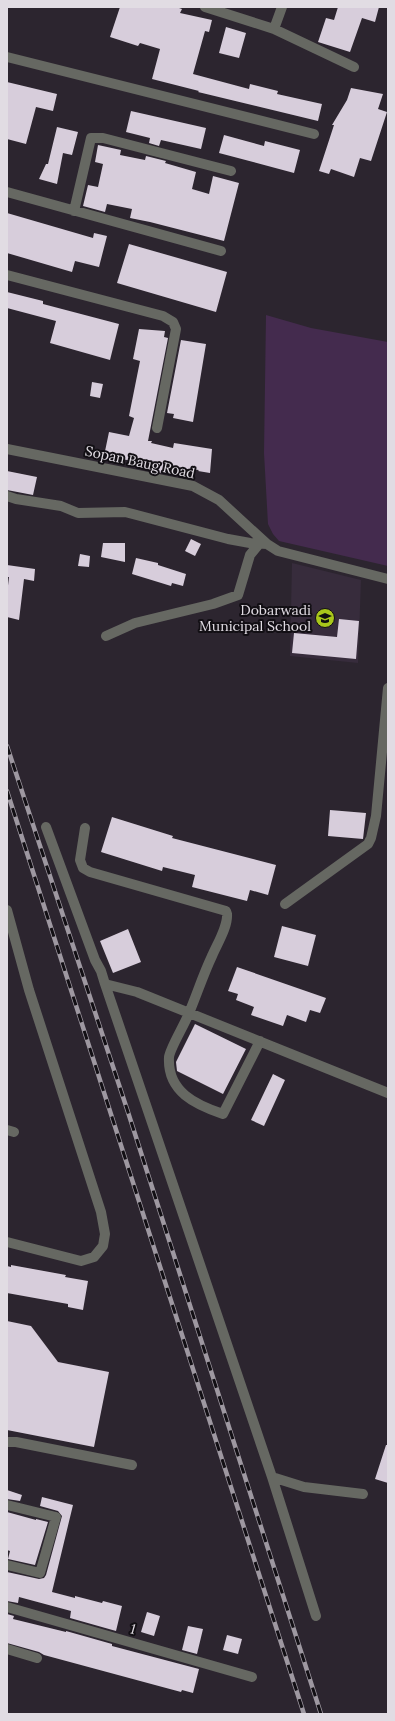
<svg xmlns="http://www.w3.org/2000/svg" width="395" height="1721" font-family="Lora,serif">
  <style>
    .built { fill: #372c3c }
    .green { fill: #442b4e }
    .building { fill: #d7cddb }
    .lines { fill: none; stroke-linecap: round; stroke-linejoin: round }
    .minor { stroke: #666862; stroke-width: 10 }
    .rail-casing { stroke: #9e98a1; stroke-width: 4.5 }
    .rail { stroke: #120f14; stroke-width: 3; stroke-dasharray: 9; stroke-linecap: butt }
    .labels { text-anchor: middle; stroke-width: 4; stroke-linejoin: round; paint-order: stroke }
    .street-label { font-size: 14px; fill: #e1dce3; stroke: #120f14 }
    .poi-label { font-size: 14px; fill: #e1dce3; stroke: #120f14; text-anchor: end }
  </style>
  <rect width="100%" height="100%" fill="#2c252f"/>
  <path class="built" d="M292 563 361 580 358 663 290 656Z"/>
  <path class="green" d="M266 315 311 328 388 342V566L279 541 273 534 268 524 264 453Z"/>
  <path class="building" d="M120 7H176L182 9 180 13 212 20 209 32 205 31 193 74 249 89 250 84 278 91 277 94 322 104 318 121 198 92 199 91 152 79 160 49 140 43 138 46 110 37Z
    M338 7H379L375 22 362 18 350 52 318 42 326 18 334 20Z
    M226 27 246 33 239 58 219 53Z
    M7 82 57 94 53 111 36 107 26 144 7 139Z
    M351 88 383 94 378 109 387 112 371 161 360 158 354 177 331 169 329 174 319 171 334 125H332L347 100Z
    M131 111 206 128 201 149 161 140 159 146 149 143 150 138 126 132Z
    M57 127 78 132 72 155 63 153 57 184 39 179 46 164H48Z
    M224 135 264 146 265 141 300 150 294 173 219 153Z
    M98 145 121 150 120 155 145 160 146 156 166 161 165 163 196 172 192 189 209 194 213 176 239 183 224 241 150 222 130 218 132 209 107 204 105 212 83 206 88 185 98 187 103 164 95 162Z
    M7 213 93 238 94 233 107 236 99 267 75 261 72 272 7 253Z
    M129 244 227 272 216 312 117 283Z
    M7 292 43 301V304L119 324 110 360 50 343 56 321 7 308Z
    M139 329 165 331 164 337 168 338 148 441H152L151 443 173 448 174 443 212 449 210 473 198 471 199 470 176 468 164 465 162 473 149 470 150 464 104 456 109 432 129 436 134 418 129 416 140 361 133 359Z
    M181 340 206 344 193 422 173 418 174 414 167 413Z
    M92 382 103 384 100 398 90 396Z
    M7 471 37 477 33 495 7 490Z
    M191 539 201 544 195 556 185 551Z
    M103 543H125V562L101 557Z
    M80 554 90 556 89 567 78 566Z
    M136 558 158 563V565L186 574 183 586 172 583 171 586 132 574Z
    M7 565 35 569 34 581 24 579 19 620 7 617V594L9 577H7Z
    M339 619 359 621 356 659 292 653 294 633 337 637Z
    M330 810 366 813 363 839 328 836Z
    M112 817 173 836 172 838 276 865 268 895 250 890 247 901 192 887 195 875 163 867 162 871 101 852Z
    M282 926 316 935 308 966 274 957Z
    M128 929 141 962 113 973 100 941Z
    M237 967 326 998 320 1013 310 1010 306 1022 287 1015 283 1026 251 1015 254 1007 236 1000 238 994 228 991Z
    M195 1024 246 1049 223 1094 177 1071 176 1062Z
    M273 1074 285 1080 264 1126 251 1120Z
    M11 1265 66 1275 65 1277 88 1281 83 1310 68 1307V1304L7 1293V1266L11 1267Z
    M7 1321 31 1326 58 1362 109 1372 94 1447 7 1430Z
    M386 1445H388V1483L375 1479Z
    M7 1490 22 1495 20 1501 7 1499Z
    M42 1497 73 1505 52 1592 75 1598V1596L102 1603 103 1601 122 1606 116 1631 70 1618 71 1611 19 1597 18 1603 7 1601V1572L39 1579 44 1578 46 1575 62 1516 58 1511 40 1506Z
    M7 1512 36 1520V1519L48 1522 35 1565 8 1559 10 1551 7 1550Z
    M147 1612 160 1616 154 1636 141 1632Z
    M7 1614 14 1616 13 1619 66 1632V1631L112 1644V1646L199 1669 193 1693 182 1690 181 1692 155 1685 44 1655 39 1652 7 1643Z
    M188 1626 203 1629 197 1654 182 1650Z
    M227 1635 242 1639 238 1654 223 1650Z"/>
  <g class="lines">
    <path class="minor" d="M205 7 274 29 354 67
      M274 29 282 7
      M7 57 314 134
      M7 192 221 251
      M74 211 91 138H103L231 171
      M7 275 163 316 173 322 176 329 157 428
      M7 449 193 486 219 500 267 544 278 551 388 579
      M7 496 16 499 61 506 78 513 125 512 228 539 250 543 267 544
      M106 636 135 623 213 604 238 595 250 555 259 544
      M46 827 95 960 101 971 105 984 137 992 388 1093
      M85 828 80 860 83 868 90 872 226 911 227 914C228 927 217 944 212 956 203 975 197 994 189 1013 185 1024 170 1048 169 1057 167 1092 196 1105 223 1114L260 1041
      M285 904 368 844 371 838 376 816 388 688
      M7 910 29 990 101 1212 105 1234 103 1246 94 1257 81 1261 7 1242
      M105 984 272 1477 316 1616
      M7 1130 14 1132
      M7 1442H16L132 1465
      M272 1477 304 1487 363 1494
      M7 1505 56 1517 40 1573 7 1565
      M7 1607 252 1677
      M7 1649 37 1658"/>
    <g class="rail-casing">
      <path id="rail" d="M7 746 127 1109 321 1714
        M7 791 304 1714"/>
    </g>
    <use href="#rail" class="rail"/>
  </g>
  <defs>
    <g id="school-disc" transform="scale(1)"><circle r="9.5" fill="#a9c71b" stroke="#120f14"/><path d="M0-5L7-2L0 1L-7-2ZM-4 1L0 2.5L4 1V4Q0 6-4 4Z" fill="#111"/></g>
  </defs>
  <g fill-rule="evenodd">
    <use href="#school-disc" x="325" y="618"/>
  </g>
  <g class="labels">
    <g class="street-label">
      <text transform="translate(140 462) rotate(12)" y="5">Sopan Baug Road</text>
      <text transform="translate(133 1629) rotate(16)" y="5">1</text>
    </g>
    <g class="poi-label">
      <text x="311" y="615">Dobarwadi<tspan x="311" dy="16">Municipal School</tspan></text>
    </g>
  </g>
  <rect width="395" height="1721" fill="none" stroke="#e1dce3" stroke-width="16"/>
</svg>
